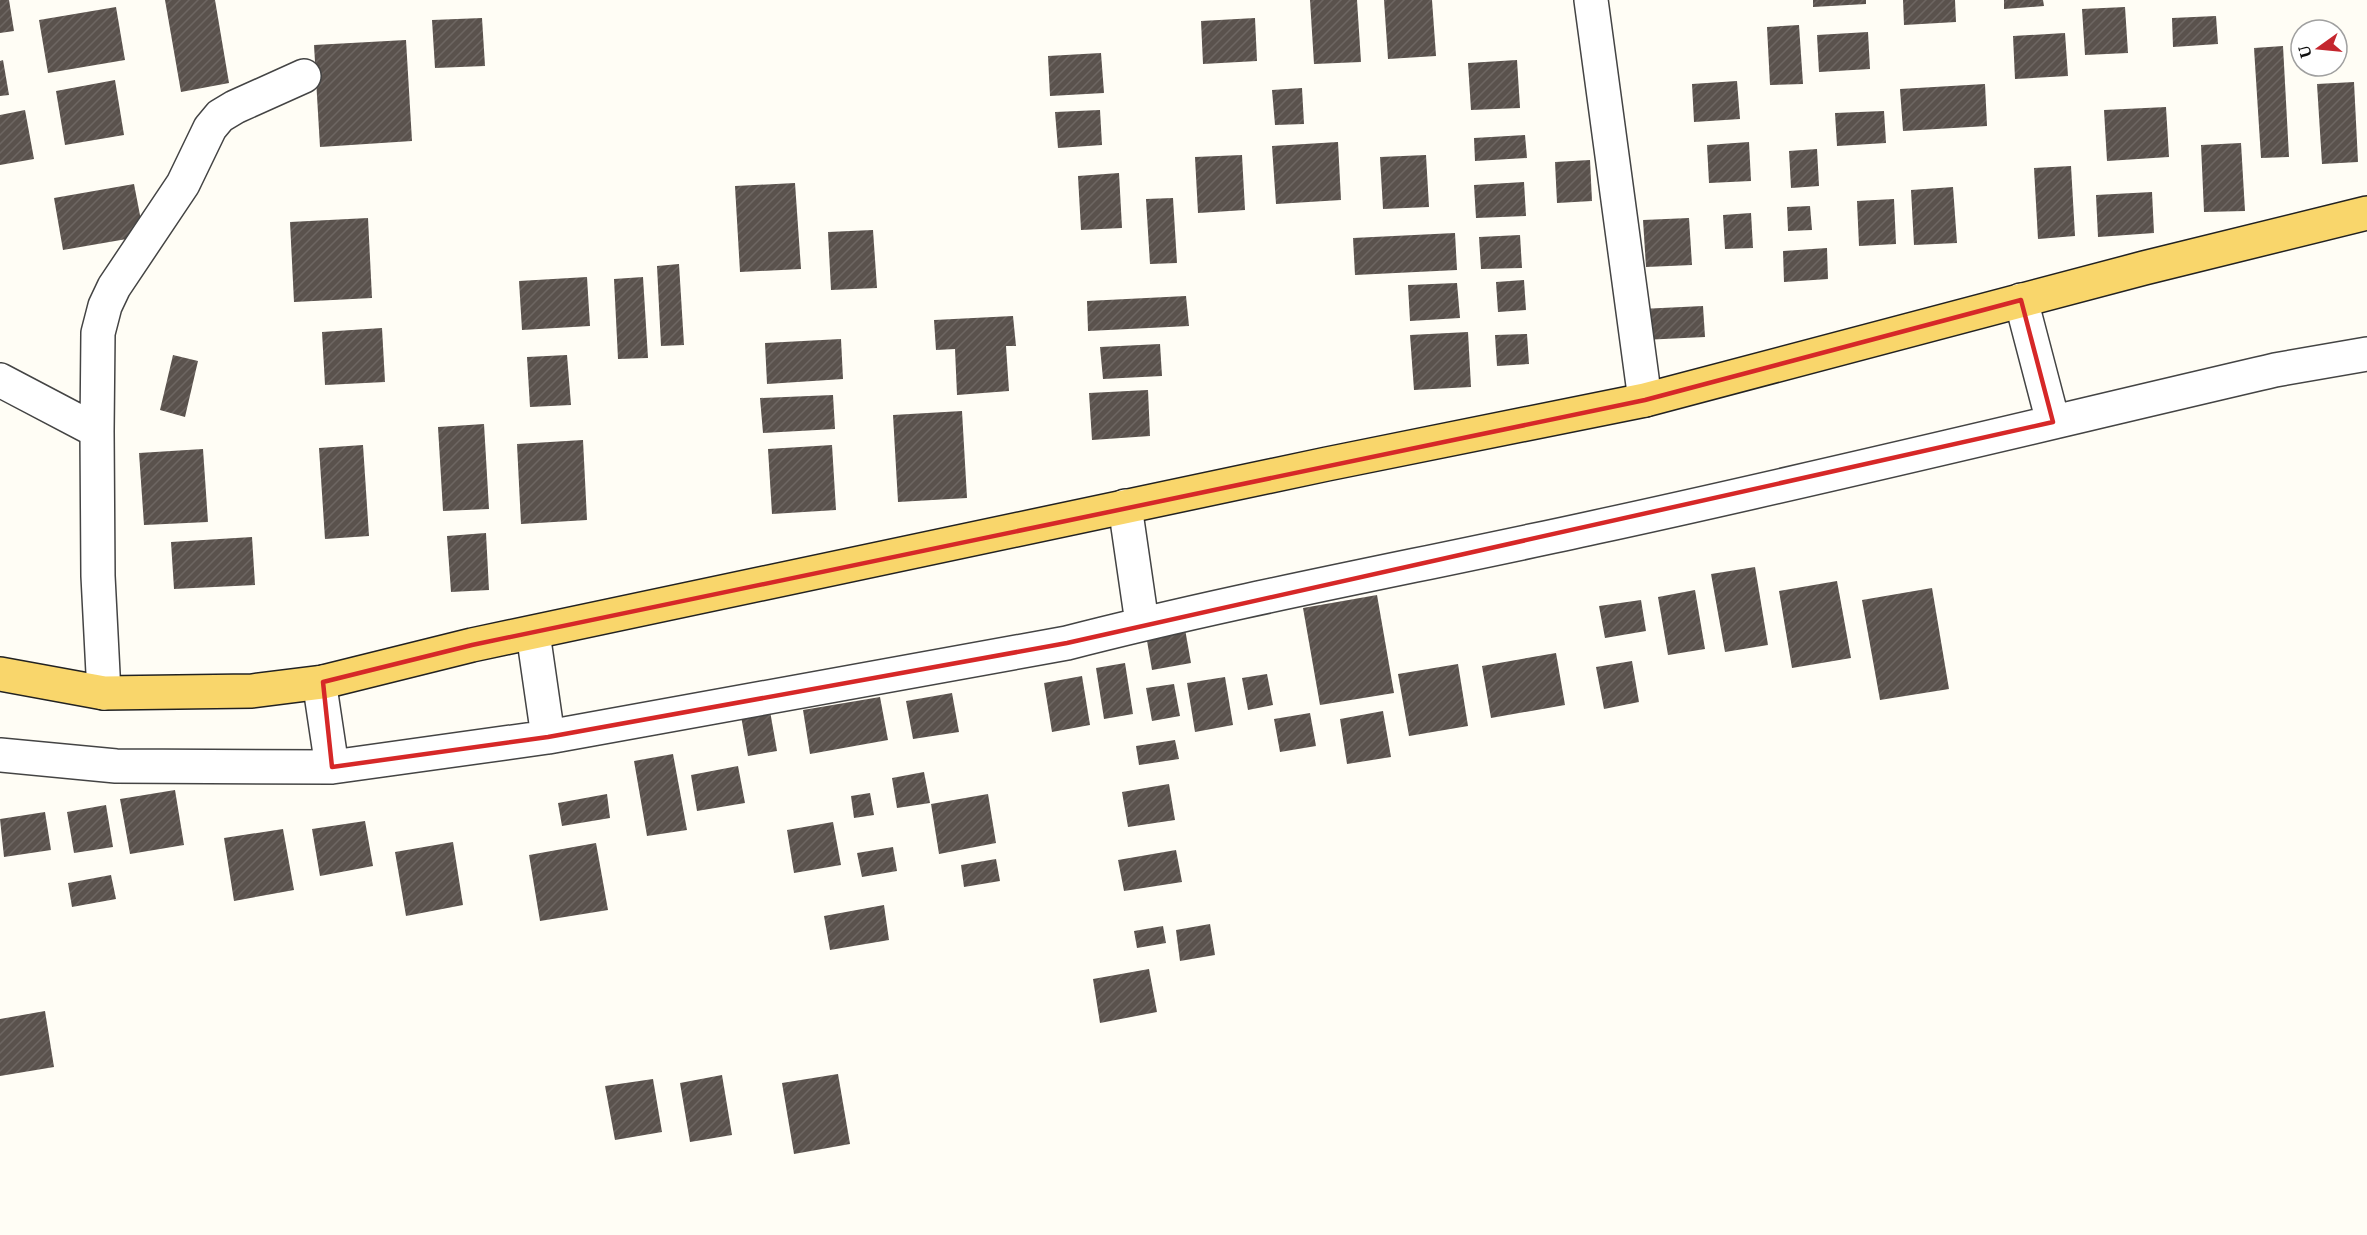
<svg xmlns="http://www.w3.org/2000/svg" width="2367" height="1235" font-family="'IBM Plex Serif',serif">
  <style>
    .building { fill: url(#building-hatch) }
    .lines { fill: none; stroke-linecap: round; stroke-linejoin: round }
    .minor-casing { stroke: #444; stroke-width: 36 }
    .major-casing { stroke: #222; stroke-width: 36 }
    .minor { stroke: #fff; stroke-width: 33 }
    .major { stroke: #f9d66b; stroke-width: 33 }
    .marked { fill: none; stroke: #d62828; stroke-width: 4.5; stroke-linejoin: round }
  </style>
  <defs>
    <pattern id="building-hatch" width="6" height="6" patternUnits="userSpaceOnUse" patternTransform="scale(1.5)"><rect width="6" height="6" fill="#5a524d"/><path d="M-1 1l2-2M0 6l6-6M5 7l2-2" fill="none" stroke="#6d6662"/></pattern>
  </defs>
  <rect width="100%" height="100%" fill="#fffdf5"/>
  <path class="building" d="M0 0H9L14 31 0 33Z
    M165 0H215L229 83 181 92Z
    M1310 0H1357L1361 62 1314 64Z
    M1384 0H1432L1436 56 1388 59Z
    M1813 0H1866V4L1813 7Z
    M1903 0H1955L1956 22 1904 25Z
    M2004 0H2043L2044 6 2004 9Z
    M116 7 125 60 48 73 39 20Z
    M2125 7 2128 53 2085 55 2082 9Z
    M2216 16 2218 44 2173 47 2172 18Z
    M482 18 485 66 435 68 432 20Z
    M1255 18 1257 61 1203 64 1201 21Z
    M1799 25 1803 84 1770 85 1767 27Z
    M1868 32 1870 69 1819 72 1817 35Z
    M2065 33 2068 76 2015 79 2013 36Z
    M406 40 412 141 320 147 314 45Z
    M2283 46 2289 157 2261 158 2254 48Z
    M1101 53 1104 93 1050 96 1048 56Z
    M3 60 9 95 0 96V61Z
    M1517 60 1520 108 1471 110 1468 63Z
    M115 80 124 135 65 145 56 91Z
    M1737 81 1740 119 1694 122 1692 84Z
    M2354 82 2358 162 2322 164 2317 84Z
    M1985 84 1987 126 1903 131 1900 89Z
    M1302 88 1304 124 1275 125 1272 90Z
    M2166 107 2169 157 2107 161 2104 110Z
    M25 110 34 159 0 165V115Z
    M1100 110 1102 145 1058 148 1055 112Z
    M1884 111 1886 143 1837 146 1835 113Z
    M1525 135 1527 158 1475 161 1474 138Z
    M1338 142 1341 200 1276 204 1272 146Z
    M1749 142 1751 181 1709 183 1707 145Z
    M2241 143 2245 211 2204 212 2201 145Z
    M1817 149 1819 186 1791 188 1789 151Z
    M1242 155 1245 210 1198 213 1195 157Z
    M1426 155 1429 207 1383 209 1380 157Z
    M1590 160 1592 201 1557 203 1555 162Z
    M2071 166 2075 236 2038 239 2034 168Z
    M1119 173 1122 228 1081 230 1078 176Z
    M1524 182 1526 216 1476 218 1474 185Z
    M795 183 801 269 740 272 735 186Z
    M134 184 144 236 63 250 54 198Z
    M1953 187 1957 243 1914 245 1911 190Z
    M2152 192 2154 233 2098 237 2096 195Z
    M1173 198 1177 263 1150 264 1146 199Z
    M1894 199 1896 244 1859 246 1857 201Z
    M1810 206 1812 230 1788 231 1787 207Z
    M1751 213 1753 248 1725 249 1723 215Z
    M368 218 372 298 294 302 290 222Z
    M1689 218 1692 265 1646 267 1643 220Z
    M873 230 877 288 831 290 828 232Z
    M1455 233 1457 270 1355 275 1353 238Z
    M1520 235 1522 268 1481 269 1479 237Z
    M1827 248 1828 279 1784 282 1783 251Z
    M679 264 684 345 661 346 657 266Z
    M587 277 590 326 522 330 519 281Z
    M643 277 648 358 618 359 614 279Z
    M1524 280 1526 310 1498 312 1496 282Z
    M1457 283 1460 318 1410 321 1408 285Z
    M1186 296 1189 326 1088 331 1087 301Z
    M1703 306 1705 337 1643 340 1641 309Z
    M1013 316 1016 346H1006L1009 391 957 395 955 349 936 350 934 320Z
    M382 328 385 382 325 385 322 332Z
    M1468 332 1471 387 1414 390 1410 335Z
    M1527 334 1529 364 1497 366 1495 335Z
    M841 339 843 379 767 384 765 343Z
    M1160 344 1162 376 1103 379 1100 347Z
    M173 355 198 361 185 417 160 410Z
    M567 355 571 405 530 407 527 357Z
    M1148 390 1150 436 1092 440 1089 393Z
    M833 395 835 429 763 433 760 398Z
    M962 411 967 498 898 502 893 415Z
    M484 424 489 509 443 511 438 427Z
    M583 440 587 520 521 524 517 444Z
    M363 445 369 536 325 539 319 448Z
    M832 445 836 510 772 514 768 449Z
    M203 449 208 522 144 525 139 453Z
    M486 533 489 590 451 592 447 536Z
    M252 537 255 585 174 589 171 542Z
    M1755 567 1768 645 1725 652 1711 574Z
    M1837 581 1851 658 1792 668 1779 591Z
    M1932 588 1949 689 1880 700 1862 600Z
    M1695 590 1705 649 1668 655 1658 597Z
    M1377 595 1394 693 1320 705 1303 608Z
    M1641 600 1646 631 1605 638 1599 606Z
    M1185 629 1191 663 1152 670 1146 635Z
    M1556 653 1565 705 1491 718 1482 666Z
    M1632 661 1639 702 1604 709 1596 667Z
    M1125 663 1133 714 1104 719 1096 668Z
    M1458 664 1468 726 1409 736 1398 674Z
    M1267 674 1273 705 1248 710 1242 678Z
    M1082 676 1090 725 1052 732 1044 683Z
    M1225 677 1233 725 1195 732 1187 683Z
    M1174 684 1180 716 1152 721 1146 688Z
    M952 693 959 732 913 739 906 701Z
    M880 697 888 740 810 754 803 710Z
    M770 711 777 751 748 756 741 716Z
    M1383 711 1391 757 1347 764 1340 719Z
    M1310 713 1316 746 1280 752 1274 719Z
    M1175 740 1179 759 1139 765 1136 746Z
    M673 754 687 830 647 836 634 761Z
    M738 766 745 803 697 811 691 775Z
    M924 772 930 803 897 808 892 778Z
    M1169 784 1175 820 1128 827 1122 792Z
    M175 790 184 845 130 854 120 799Z
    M870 793 874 815 854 818 851 796Z
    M607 794 610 818 562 826 558 803Z
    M988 794 996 843 939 854 931 804Z
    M106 805 113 847 74 853 67 812Z
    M45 812 51 850 4 857 0 819Z
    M365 821 373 866 320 876 312 829Z
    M833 822 841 865 794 873 787 830Z
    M283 829 294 890 234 901 224 838Z
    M453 842 463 905 406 916 395 852Z
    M596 843 608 910 540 921 529 855Z
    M893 847 897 871 862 877 857 853Z
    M1176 850 1182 882 1124 891 1118 860Z
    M996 859 1000 881 964 887 961 865Z
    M111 875 116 899 72 907 68 883Z
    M884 905 889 940 830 950 824 916Z
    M1210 924 1215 955 1180 961 1176 930Z
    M1163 926 1166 943 1137 948 1134 931Z
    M1149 969 1157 1012 1100 1023 1093 979Z
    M45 1011 54 1067 0 1076V1019Z
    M838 1074 850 1144 794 1154 782 1083Z
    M722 1075 732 1135 690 1142 680 1083Z
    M653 1079 662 1132 615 1140 605 1086Z"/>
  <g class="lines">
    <g class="minor-casing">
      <path id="minor" d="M1591 0 1645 400
        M2021 300 2053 422
        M0 380 97 431
        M1125 506 1142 623
        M533 633 548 737
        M323 682 320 687 332 767
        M104 693 98 576 97 431 98 333 105 306 114 287 183 184 210 128 220 116 235 107 304 76
        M0 755 116 766 332 767 548 737 1067 643C1242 598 1419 566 1596 527 1823 478 2048 423 2275 370L2367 354"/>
    </g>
    <g class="major-casing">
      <path id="major" d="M0 674 104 693 252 691 323 682 472 645 1327 464 1645 400 2144 268 2367 213"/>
    </g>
    <use href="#minor" class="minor"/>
    <use href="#major" class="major"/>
  </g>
  <path class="marked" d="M2021 300 2053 422 1067 643 548 737 332 767 323 682 472 645 1645 400Z"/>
  <g transform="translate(2319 48) rotate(255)"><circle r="28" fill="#ffffff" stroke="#a0a0a0" stroke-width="1.5"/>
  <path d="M0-4.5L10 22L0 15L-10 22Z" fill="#c4262e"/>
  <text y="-9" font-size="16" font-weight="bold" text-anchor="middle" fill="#111111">U</text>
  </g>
</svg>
